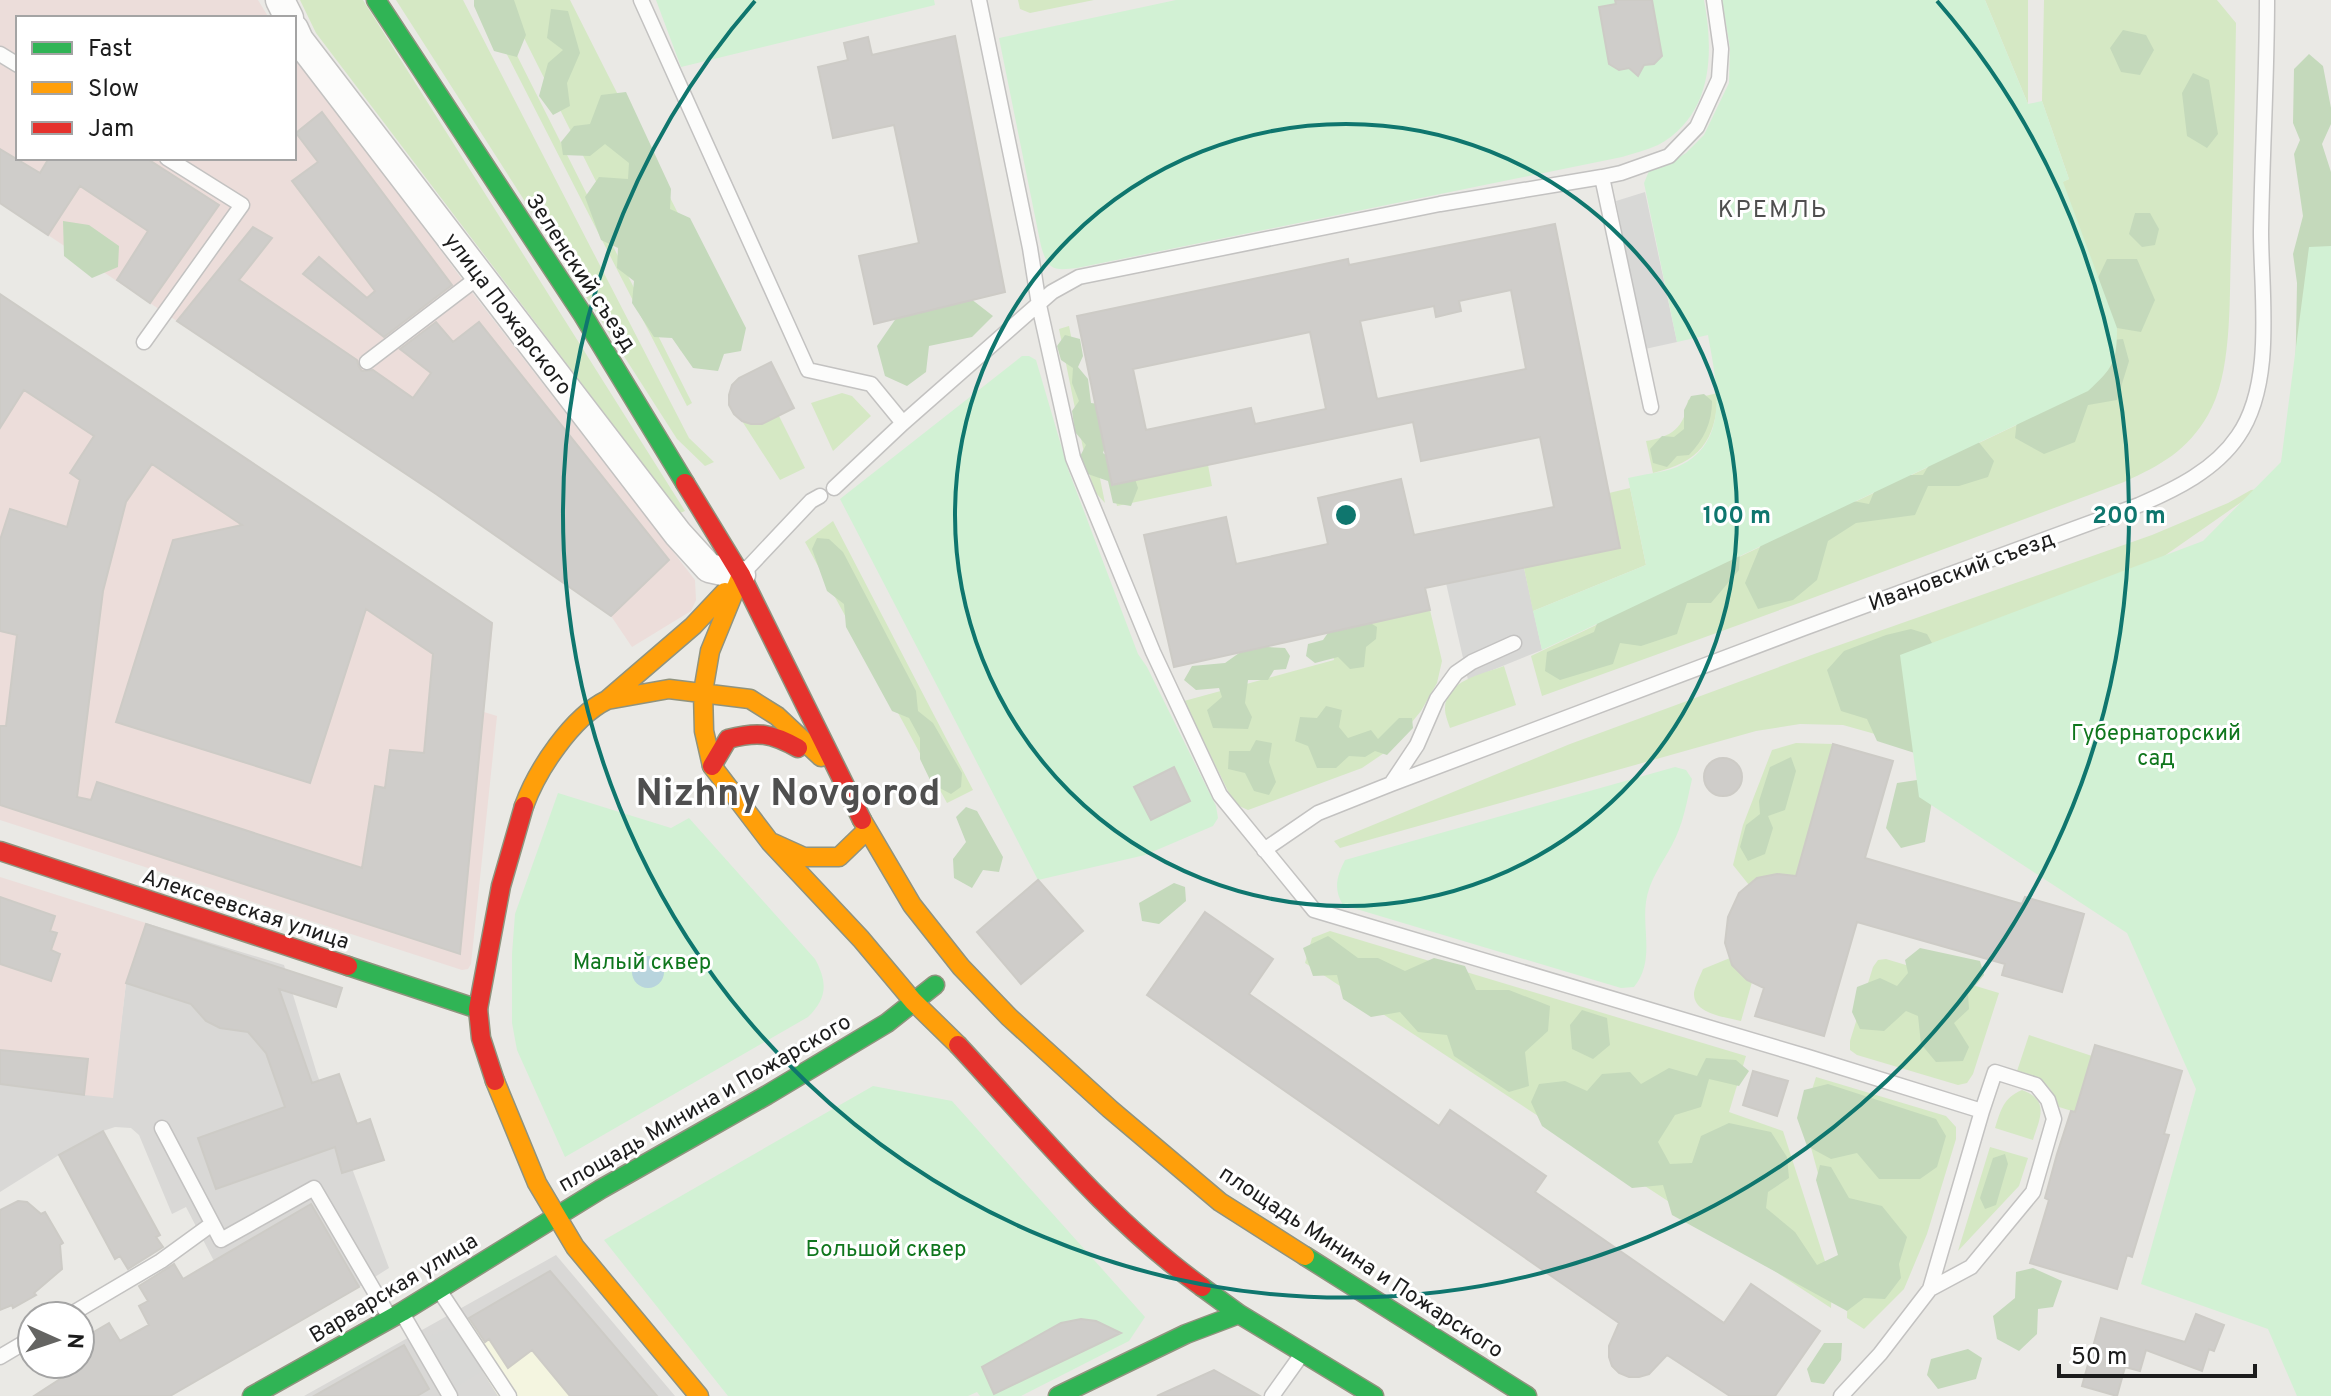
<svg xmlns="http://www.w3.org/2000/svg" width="2331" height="1396" font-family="Overpass,sans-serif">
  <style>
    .residential { fill: #d9d8d6 }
    .commercial { fill: #ecddda }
    .education { fill: #f4f5e0 }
    .religious { fill: #d8d8d6 }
    .grass { fill: #d5e8c4 }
    .forest { fill: #c4d9bb }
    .park { fill: #d2f1d4 }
    .water { fill: #b8d4dd }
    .building { fill: #cfcdca; stroke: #cdcbc6; stroke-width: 2; fill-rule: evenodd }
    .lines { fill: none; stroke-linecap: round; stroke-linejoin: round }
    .lane-casing { stroke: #c3c2c1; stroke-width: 17 }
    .street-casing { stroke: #c3c2c1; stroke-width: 31 }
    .fast-casing { stroke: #90937e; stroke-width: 21 }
    .slow-casing { stroke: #90937e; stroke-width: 21 }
    .jam-casing { stroke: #90937e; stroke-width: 21 }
    .lane { stroke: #fcfcfb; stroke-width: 14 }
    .street { stroke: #fcfcfb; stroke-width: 28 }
    .fast { stroke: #30b455; stroke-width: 18 }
    .slow { stroke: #ff9f0a; stroke-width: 18 }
    .jam { stroke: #e5322d; stroke-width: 18 }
    .ring { fill: none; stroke: #0f766e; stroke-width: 4 }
    .labels { text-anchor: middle; stroke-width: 6; stroke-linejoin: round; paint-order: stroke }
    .street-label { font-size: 22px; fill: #1c1c1c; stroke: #fff }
    .park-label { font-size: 22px; fill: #0f761d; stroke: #fff }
    .neighbourhood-label { font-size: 24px; letter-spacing: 2px; fill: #4f4f4f; stroke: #fff }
    .town-label { font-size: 38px; font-weight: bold; fill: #4f4f4f; stroke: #fff }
    .centre { fill: #0f766e; stroke: #fff; stroke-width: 4 }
    .ring-label { font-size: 24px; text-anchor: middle; font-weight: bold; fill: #0f766e; stroke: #fff; stroke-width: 6; stroke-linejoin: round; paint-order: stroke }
  </style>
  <rect width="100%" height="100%" fill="#eae9e5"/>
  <path class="residential" d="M146 923 284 965 317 1074 389 1268 359 1287 311 1204 214 1261 186 1207 172 1214 139 1135 131 1128 115 1127 103 1131 59 1155 0 1192V1050L88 1059 112 1098 126 983Z
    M556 1255 675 1396H304Z"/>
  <path class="commercial" d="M0 0H258L269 18H18V158H294V52L464 282 695 580 696 600 691 611 632 647 611 616 436 494 0 203Z
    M0 294 493 623 484 712 497 716 471 964 468 969 462 970 0 820Z
    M0 877 146 923 126 983 113 1098 84 1095 88 1059 0 1050Z"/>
  <path class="education" d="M550 1271 657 1396H498L455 1327Z"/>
  <path class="religious" d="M1645 192 1677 342 1645 349 1616 201Z
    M1524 568 1542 650 1468 680 1446 583Z
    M455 1327 483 1371 456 1387 427 1337Z"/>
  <path class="grass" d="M300 0H363L685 511 680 513 316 33Z
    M396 0H463L689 438 714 462 705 466 677 439Z
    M479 0H489L692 403 687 406Z
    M505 0H570L734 324 681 351Z
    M1018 0H1094L1030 13 1020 9Z
    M1985 0H2028V104Z
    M2044 0H2217L2236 23C2235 98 2233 173 2231 248 2229 297 2233 373 2208 415 2187 451 2161 465 2124 482L1799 603 1542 696 1531 656 2088 391 2062 182 2069 179 2042 101Z
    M1069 326 1105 503 1094 491 1084 453 1059 329Z
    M842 393 852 396 871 416 833 451 811 403Z
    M1718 393C1716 442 1699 462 1653 473L1646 441C1671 437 1685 428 1688 400Z
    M777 412 805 468 780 480 742 421C758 427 764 421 777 412Z
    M1208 465 1212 486 1117 506 1112 485Z
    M1630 488 1646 565 1533 611 1524 568 1620 548 1609 493Z
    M2260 489 1900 741 1843 725 1800 724 1756 731 1340 848 1334 841 1570 744 1817 653 2152 535 2228 503 2251 490Z
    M833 521 973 790 947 803 805 542Z
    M1430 610 1442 661 1437 683 1421 711 1390 749 1362 768 1248 810 1237 805 1228 791 1184 701 1334 660 1328 633Z
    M1504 666 1516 705 1450 728C1448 722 1445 715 1445 709 1445 680 1483 674 1504 666Z
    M1796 743 1833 744 1796 876C1778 874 1763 874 1749 885L1733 865 1743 825 1772 750Z
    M1330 931 1746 1056 1729 1112 1783 1131 1832 1283 1831 1308 1305 963 1312 938Z
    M1730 958 1752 982 1741 1021C1726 1017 1693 1014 1694 993 1695 986 1700 976 1703 969Z
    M1886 959 1999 993 1973 1074 1967 1083 1958 1085 1857 1055 1850 1050V1041L1873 967 1878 960Z
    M2029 1035 2092 1056 2075 1112 2059 1107C2050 1082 2041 1079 2017 1071Z
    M1816 1077 1946 1116 1956 1127V1139L1927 1234 1904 1289 1864 1329 1847 1318 1848 1284 1803 1118Z
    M2022 1090C2050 1100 2040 1118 2033 1140L1995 1128C2001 1110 2003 1098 2022 1090Z
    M1990 1147 2028 1158 2019 1186 1958 1251Z"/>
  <path class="forest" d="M474 0H514L526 35 517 57 494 51 474 6Z
    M551 9 568 11 580 53 567 83 570 106 553 115 539 96 548 63 563 50 547 38Z
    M2123 30 2146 35 2154 50 2140 75 2121 72 2110 48Z
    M2309 54 2323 66 2331 108V124L2322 144 2331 172V275L2295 390 2297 283 2293 254 2303 216 2294 154 2300 140 2293 123 2294 69Z
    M2193 73 2209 80 2218 134 2207 148 2187 136 2182 93Z
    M626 92 671 189 670 209 690 218 746 328 741 351 724 354 718 371 693 368 672 338 654 337 632 303 634 281 617 268 618 248 601 240 585 197 599 177 628 179 629 163 605 144 590 156 563 155 561 142 574 126 590 124 601 95Z
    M2135 213H2150L2159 229 2155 245 2142 247 2129 234Z
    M63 221 89 225 119 246 118 267 92 278 64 256Z
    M2107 259H2137L2155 300 2141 332 2105 326 2095 284Z
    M966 295 993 316 972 337 929 346 926 372 907 386 885 376 877 346 899 314 923 303 945 307Z
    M1065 335 1080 339 1083 356 1078 367 1088 379 1091 403 1107 405 1110 433 1103 453 1133 473 1138 488 1131 506 1113 503 1108 481 1082 472 1078 460 1086 445 1075 432 1072 411 1079 401 1072 383 1073 368 1061 360 1057 346Z
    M2123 339 2129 361 2117 400 2088 405 2075 442 2044 454 2015 438 2017 420 2095 341Z
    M1704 394 1712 401C1712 423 1704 439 1689 455L1677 456 1667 467 1653 463 1650 449 1662 436 1674 437 1684 429V410L1691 396Z
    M1977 440 1994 461 1988 477 1959 486H1928L1915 515 1856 523 1828 541 1817 580 1793 600 1758 609 1745 583 1762 542 1842 499 1869 504 1876 487 1901 475H1923L1935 455Z
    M817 538 829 539 843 552 916 691 918 711 933 723 962 773 961 787 951 794 932 784 920 759V738L909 718 892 711 846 627 844 604 827 591 812 549Z
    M1740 551 1739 570 1711 603H1687L1677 634 1641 646 1620 643 1613 664 1560 680 1545 671 1547 652 1594 632 1606 598Z
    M1364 619 1377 627 1376 639 1366 647 1364 667 1350 669 1338 657 1315 663 1306 656 1308 644 1323 640 1332 627Z
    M1911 629 1927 634 1947 670 1924 756 1877 741 1867 719 1841 711 1827 670 1844 651 1886 635Z
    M1249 646 1285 648 1290 656 1286 669 1274 670 1268 680H1248L1245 703 1252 717 1248 729 1213 728 1207 710 1222 697 1219 688 1196 690 1184 680 1192 666 1225 663Z
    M1326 706 1342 710 1339 727 1348 738 1371 730 1378 739 1399 718H1412L1413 728 1387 755 1375 751 1365 757 1349 756 1336 768H1317L1308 746 1295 741 1300 717 1317 718Z
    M1256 740 1272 743 1269 762 1276 782 1269 795 1254 791 1245 773 1228 769 1229 751H1250Z
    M1791 757 1796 771 1785 810 1768 816 1773 828 1765 854 1748 861 1740 847 1746 825 1760 814 1759 801 1770 767Z
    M1917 780 1933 795 1925 842 1901 848 1886 828 1897 783Z
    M966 807 977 811 1003 857 999 872 983 870 972 888 954 878 953 859 966 842 956 817Z
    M1174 883 1185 887 1186 901 1159 924 1142 921 1139 903Z
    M1328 936 1358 958H1378L1405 971 1434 958 1465 966 1476 990H1509L1550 1006 1548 1031 1525 1052 1529 1086 1509 1092 1454 1056 1447 1035 1418 1032 1400 1012 1371 1017 1343 999 1337 975 1313 976 1303 948Z
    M1920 948 1980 961 1984 975 1968 994 1969 1009 1954 1023 1969 1047 1963 1061 1936 1062 1921 1044 1918 1016 1906 1011 1884 1031 1860 1029 1852 1012 1857 987 1880 978 1897 986 1908 973 1905 960Z
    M1582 1010 1607 1018 1610 1045 1593 1059 1572 1049 1570 1025Z
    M1706 1058 1736 1060 1749 1071 1739 1086 1709 1079 1701 1107 1675 1115 1658 1142 1670 1164 1692 1163 1701 1136 1729 1123 1771 1132 1787 1157 1789 1178 1768 1192 1766 1208 1795 1232 1817 1265 1838 1255 1816 1180 1820 1165 1831 1167 1849 1198 1882 1206 1907 1237 1899 1264 1901 1278 1885 1299 1864 1298 1847 1311 1672 1215 1663 1185 1632 1188 1542 1126 1531 1102 1539 1084 1565 1081 1587 1091 1602 1074 1630 1072 1641 1084 1669 1068 1697 1076Z
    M1828 1084 1936 1119 1946 1136 1937 1167 1920 1179H1879L1857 1153 1831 1159 1807 1146 1797 1118 1804 1090Z
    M2005 1154 2008 1164 1996 1205 1985 1209 1980 1198 1993 1158Z
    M2033 1268 2062 1281 2053 1307 2038 1309 2037 1334 2019 1351 1997 1339 1993 1316 2015 1298 2016 1272Z
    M1824 1343H1842L1841 1360 1824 1384 1811 1382 1807 1369Z
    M1968 1349 1982 1358 1976 1379 1938 1389 1927 1375 1931 1359Z"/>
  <path class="park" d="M656 0H934L935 5 681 67Z
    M1176 0H1704C1714 53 1713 115 1658 145 1647 150 1634 153 1622 157L1077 268C1053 271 1048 270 1041 246L999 38Z
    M1722 0H1985L2028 104 2042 101 2069 179 2063 182 2117 328C2117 362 2113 368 2088 391L1542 650 1533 611 1646 565 1628 478C1644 474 1662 473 1677 467 1732 443 1716 381 1708 335L1677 342 1644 183 1649 171 1670 163 1686 153 1704 135 1729 83 1730 48Z
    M2331 246V1396H2297L2268 1329 2141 1284 2196 1089 2127 933 1919 797 1900 655 2203 541 2281 462 2309 247Z
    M1022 356H1029L1036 360 1068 469 1138 654 1147 667 1216 806 1218 818 1213 826 1145 855 1038 880 840 499Z
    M1675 767 1686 770 1692 779C1687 801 1683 825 1672 845 1662 864 1649 880 1646 902 1642 930 1655 962 1634 987L1621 988 1343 905C1333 889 1337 876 1345 860Z
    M558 793 671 828 689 818 815 959C828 983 827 998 808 1017L565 1157 517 1050 512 1023V954L515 914Z
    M873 1086 952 1101 1145 1317 1129 1341 1021 1396H980L977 1392 968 1396H728L604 1240Z"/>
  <path class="water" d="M632 972a16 16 0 1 1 32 0a16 16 0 1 1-32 0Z"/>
  <path class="building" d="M1615 0H1652L1662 56 1654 64 1644 65 1638 76 1629 68 1619 70 1609 64 1599 7 1616 4Z
    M955 36 1005 292 874 324 859 256 919 243 894 125 833 138 818 67 848 60 844 43 868 37 872 55Z
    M322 112 452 285 384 337 303 274 319 257 367 298 375 291 292 181 318 162 296 133Z
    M0 149 40 173 49 158H146L219 205 150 303 117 280 148 231 80 186 48 235 0 203Z
    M1555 224 1620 548 1425 588 1430 610 1174 667 1144 535 1226 517 1236 564 1328 544 1318 498 1401 479 1414 535 1554 507 1540 437 1421 461 1413 422 1112 485 1077 316 1348 259 1349 265ZM1511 290 1526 369 1377 399 1360 321 1434 306 1436 317 1461 311 1459 301ZM1310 332 1326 409 1255 424 1251 408 1146 430 1133 369Z
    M253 227 272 238 239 280 357 360 359 367 362 371 373 370 413 398 431 373 400 349 436 322 453 342 479 322 669 560 611 616 436 494 177 321Z
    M0 294 492 623 460 954 0 805V726H6L17 635 0 631V540L10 509 67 527 80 480 70 473 94 436 24 390 0 428ZM152 464 242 525 173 540 116 722 310 783 366 609 433 654 424 753 390 750 385 788 375 786 362 868 97 782 91 800 77 797 103 591 126 502Z
    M771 362 794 408 762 424H751L742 421 734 414 729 405V395L732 385 739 378Z
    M1833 744 1893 761 1865 858 2022 904 2025 897 2084 914 2062 992 2002 975 2005 964 1857 922 1824 1036 1755 1016 1764 988 1747 980 1732 965 1725 943 1728 917 1739 893 1757 878 1777 874 1796 876Z
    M1704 777a19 19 0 1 1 38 0a19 19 0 1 1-38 0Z
    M1174 767 1190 801 1151 820 1134 787Z
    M1038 880 1083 931 1021 984 977 932Z
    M0 897 55 916 50 931 57 933 51 950 60 954 51 981 0 964Z
    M1205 912 1273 959 1249 994 1439 1126 1450 1110 1546 1176 1535 1192 1724 1323 1751 1284 1820 1331 1775 1396H1730L1667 1355 1649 1374 1639 1377H1629L1619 1373 1612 1366 1609 1357V1346L1619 1323 1147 995Z
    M146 924 342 988 336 1007 279 989 312 1083 339 1074 357 1124 370 1119 384 1160 342 1173 335 1147 216 1189 198 1138 285 1107 266 1053 248 1032 220 1028 206 1021 191 1004 126 983Z
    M2095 1045 2182 1071 2164 1134 2169 1135 2132 1257 2127 1255 2117 1289 2030 1263 2049 1200 2045 1198 2057 1154 2071 1111 2075 1112Z
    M0 1050 88 1059 84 1095 0 1084Z
    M1753 1071 1788 1081 1777 1116 1743 1105Z
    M103 1131 160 1235 156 1237 163 1247 128 1269 120 1256 115 1259 59 1155Z
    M18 1201 27 1202 41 1214 45 1212 63 1243 60 1245 62 1269 34 1293 36 1295 13 1308 12 1305 0 1310V1210Z
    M311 1204 359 1287 170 1396H34L80 1366V1340L109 1323 120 1341 149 1325 139 1306 148 1301 139 1286 174 1264 183 1279Z
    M550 1271 657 1396H570L532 1350 508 1368 489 1339 485 1342 469 1318Z
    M2196 1314 2224 1325 2214 1351 2209 1349 2202 1371 2146 1350 2140 1371 2125 1367 2117 1396 2082 1386 2101 1318 2185 1342Z
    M1081 1319 1096 1321 1121 1333 994 1394 982 1367 1061 1323Z
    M404 1345 429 1389 417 1396H314Z
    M1214 1370 1260 1396H1157Z"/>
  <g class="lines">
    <g class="lane-casing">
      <path id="lane" d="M641 0 808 370 871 384 903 423
        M979 0 1030 248 1039 305 1073 458 1153 652 1220 795 1314 910 1808 1057 1982 1111 1930 1289 1880 1354 1841 1396
        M0 54 18 65
        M1602 177 1651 407
        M144 342 242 205 167 158
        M367 362 480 276
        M834 488 903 423 1052 292 1079 277 1440 204 1602 177 1621 173 1669 156 1697 127 1719 79 1721 49 1714 0
        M744 572 811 501 820 496
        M1391 784 1417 745 1437 699 1456 673 1472 662 1514 643
        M1264 850 1318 813 1391 784 1804 628 2139 505C2176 489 2215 470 2238 436 2275 383 2261 294 2261 232 2262 155 2267 77 2267 0
        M162 1128 221 1240 314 1188 390 1318
        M1930 1289 1971 1267 2033 1192 2054 1119 2048 1100 2036 1085 1995 1072 1982 1111
        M441 1293 509 1396
        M402 1313 450 1396
        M68 1316 161 1261 212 1224
        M0 1357 32 1338
        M1272 1396 1302 1354"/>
    </g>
    <g class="street-casing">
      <path id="street" d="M280 0 289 18
        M294 29 299 40 678 534 709 568 741 575"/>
    </g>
    <g class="fast-casing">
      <path id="fast" d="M376 0 583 315 685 483
        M348 966 478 1009
        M1305 1256 1527 1396
        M1202 1287 1239 1314 1374 1396
        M252 1396 402 1312 601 1189 767 1095 887 1023 935 985
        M1058 1396 1186 1334 1239 1314"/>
    </g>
    <g class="slow-casing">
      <path id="slow" d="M741 575 710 651 703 692 704 731 712 766 770 842 861 939 913 1001 958 1045
        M607 700 669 689 750 699 777 716 821 757
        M524 806C537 770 572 717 607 700L693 626 725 592
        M862 820 912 905 961 967 1009 1017 1110 1109 1220 1202 1305 1256
        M773 843 804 857H839L867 830
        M495 1081 537 1183 575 1247 699 1396"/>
    </g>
    <g class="jam-casing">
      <path id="jam" d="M685 483 741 575 862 820
        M712 766 728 739C758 731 771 733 798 748
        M0 851 348 966
        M958 1045C1036 1129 1109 1220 1202 1287
        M495 1081 481 1038 478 1009 501 886 524 806"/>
    </g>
    <use href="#lane" class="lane"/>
    <use href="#street" class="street"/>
    <use href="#fast" class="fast"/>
    <use href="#slow" class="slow"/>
    <use href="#jam" class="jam"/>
  </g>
  <g class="ring">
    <circle cx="1346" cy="515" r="391"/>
    <path d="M1937 1A783 783 0 1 1 755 1"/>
  </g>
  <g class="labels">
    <g class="street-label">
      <text transform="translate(582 272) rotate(57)" y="8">Зеленский съезд</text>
      <text transform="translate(509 313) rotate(53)" y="8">улица Пожарского</text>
      <text transform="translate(1961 570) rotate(-20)" y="8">Ивановский съезд</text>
      <text transform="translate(246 908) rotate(18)" y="8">Алексеевская улица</text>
      <text transform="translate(704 1102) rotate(-30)" y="8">площадь Минина и Пожарского</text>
      <text transform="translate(1362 1261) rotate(33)" y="8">площадь Минина и Пожарского</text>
      <text transform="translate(393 1287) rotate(-31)" y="8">Варварская улица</text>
    </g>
    <g class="park-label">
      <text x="2156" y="740">Губернаторский<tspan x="2156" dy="25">сад</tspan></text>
      <text x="642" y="969">Малый сквер</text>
      <text x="886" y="1256">Большой сквер</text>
    </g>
    <g class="neighbourhood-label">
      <text x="1773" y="217">КРЕМЛЬ</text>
    </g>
    <g class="town-label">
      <text x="788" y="805">Nizhny Novgorod</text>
    </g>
  </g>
  <circle cx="1346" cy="515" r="12" class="centre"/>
  <g class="ring-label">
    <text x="1737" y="523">100 m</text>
    <text x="2129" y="523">200 m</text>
  </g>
  <rect x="16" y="16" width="280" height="144" fill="#ffffff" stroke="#a4a4a4" stroke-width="2"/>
  <rect x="32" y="42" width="40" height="12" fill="#30b455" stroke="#a4a4a4" stroke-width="2"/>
  <text x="88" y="56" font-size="24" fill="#1c1c1c">Fast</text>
  <rect x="32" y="82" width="40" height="12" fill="#ff9f0a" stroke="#a4a4a4" stroke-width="2"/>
  <text x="88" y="96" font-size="24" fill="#1c1c1c">Slow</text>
  <rect x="32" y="122" width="40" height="12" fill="#e5322d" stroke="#a4a4a4" stroke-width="2"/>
  <text x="88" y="136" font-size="24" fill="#1c1c1c">Jam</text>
  <g transform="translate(56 1340) rotate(93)"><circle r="38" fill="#ffffff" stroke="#a4a4a4" stroke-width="2"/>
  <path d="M0-6L14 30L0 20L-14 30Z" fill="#646462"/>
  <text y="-12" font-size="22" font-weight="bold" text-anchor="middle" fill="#1c1c1c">N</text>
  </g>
  <path d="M2059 1364v12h196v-12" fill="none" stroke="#1c1c1c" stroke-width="4"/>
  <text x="2071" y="1364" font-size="24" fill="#1c1c1c" stroke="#ffffff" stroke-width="6" paint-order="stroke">50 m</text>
</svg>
